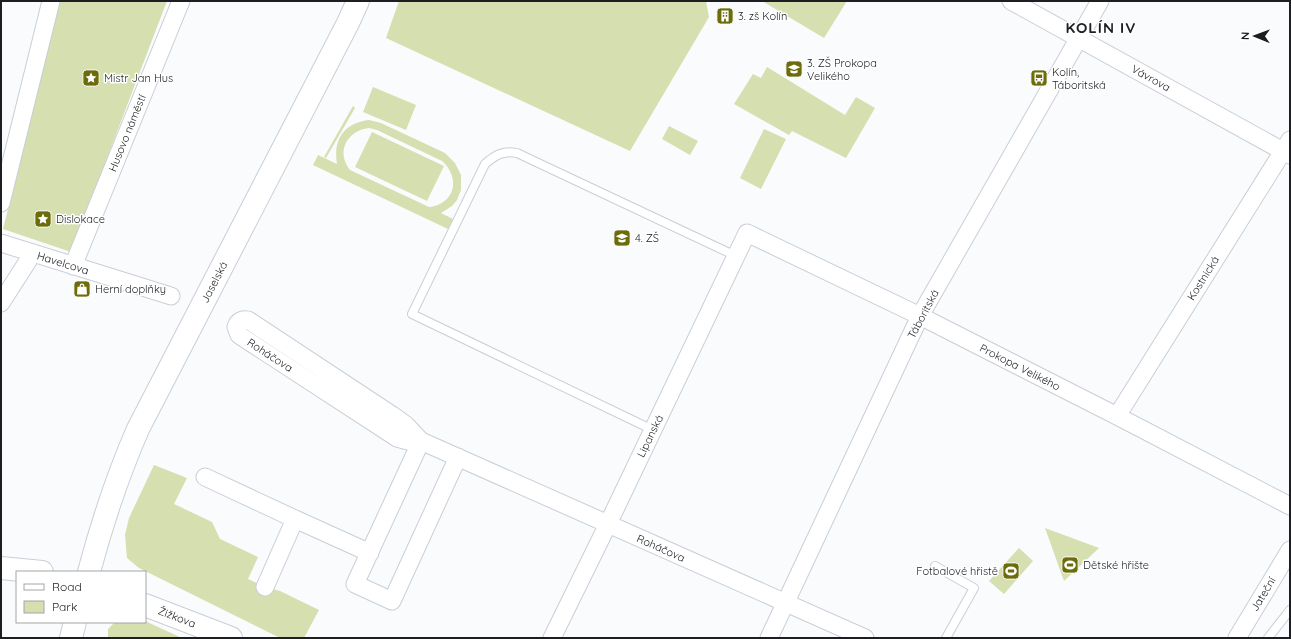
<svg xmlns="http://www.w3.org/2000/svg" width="1291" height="639" font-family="Quicksand,sans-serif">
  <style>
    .green { fill: #d5dfaf; fill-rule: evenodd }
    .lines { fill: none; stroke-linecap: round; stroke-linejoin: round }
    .lane-casing { stroke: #c9ced7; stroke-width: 10 }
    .street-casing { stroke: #c9ced7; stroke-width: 19 }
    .secondary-casing { stroke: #c9ced7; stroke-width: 24 }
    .lane { stroke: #fff; stroke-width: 8 }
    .street { stroke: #fff; stroke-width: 17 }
    .secondary { stroke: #fff; stroke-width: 22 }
    .labels { text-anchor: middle; stroke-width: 3; stroke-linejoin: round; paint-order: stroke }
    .poi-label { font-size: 11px; fill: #1c1e21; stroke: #fff; text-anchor: start }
    .street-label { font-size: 11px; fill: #1c1e21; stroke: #fff }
    .district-label { font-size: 15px; font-weight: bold; letter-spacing: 1px; fill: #1c1e21; stroke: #fff }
  </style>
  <rect width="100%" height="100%" fill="#fafbfd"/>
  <path class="green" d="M60 1H167L71 252 3 229Z
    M399 1H706L709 17 630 151 386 38Z
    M762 1H847L824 38Z
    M767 67 845 115 856 97 875 108 846 158 792 131 789 135 734 104 753 74 761 78Z
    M373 87 416 105 406 130 363 112Z
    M353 106 355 108 326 158 324 157Z
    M369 120 381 123 445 153 455 163 461 175V190L457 200 452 206 441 213 453 219 448 229 313 165 318 155 337 164C333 139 344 123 369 120ZM369 128 377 130 442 161C461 178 455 204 429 207L350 170C335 152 348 130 369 128Z
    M669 126 698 141 690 155 662 139Z
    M764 129 786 139 761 189 740 178Z
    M372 132 444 166 427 201 355 167Z
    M154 465 187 478 174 504 212 522 220 539 258 557 248 579 265 587 280 591 319 610 304 638H280L139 568 127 558 125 535 129 518Z
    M1045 528 1099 548 1064 581Z
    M1019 548 1033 561 1004 594 989 581Z
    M145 621 182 638H108V629L115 622H145Z"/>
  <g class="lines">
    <g class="lane-casing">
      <path id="lane" d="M653 430 412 314 485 164C495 155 504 150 517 153L736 256
        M935 566 974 588 946 638
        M1268 638 1290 610"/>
    </g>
    <g class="street-casing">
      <path id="street" d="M1011 1 1290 155
        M1 203 51 1
        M1 243 171 296
        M73 266 181 1
        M1 303 33 253
        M1117 416 1290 140
        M421 441H408L397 438 239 335 236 327C238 321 242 319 248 320L392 415 406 425 421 441 865 638
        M421 441 355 584 392 601 458 457
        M205 477 295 519
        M265 587 295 519 370 553
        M552 638 608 524 747 233 920 316 1117 416 1290 506
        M769 638 920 316 1100 1
        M1237 638 1290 550"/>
    </g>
    <g class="secondary-casing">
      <path id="secondary" d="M1 568 42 572
        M89 572C102 523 118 475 138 429L348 23 358 1
        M145 605 231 638
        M71 638 75 622"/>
    </g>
    <use href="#lane" class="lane"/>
    <use href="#street" class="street"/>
    <use href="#secondary" class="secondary"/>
  </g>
  <defs>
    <g id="building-square" transform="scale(0.9)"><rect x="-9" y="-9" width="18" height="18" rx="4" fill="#6c6c0b" stroke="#fff"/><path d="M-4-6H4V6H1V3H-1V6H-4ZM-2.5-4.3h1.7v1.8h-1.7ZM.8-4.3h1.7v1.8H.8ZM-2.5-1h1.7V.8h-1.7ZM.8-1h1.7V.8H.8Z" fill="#fff"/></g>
    <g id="school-square" transform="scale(0.9)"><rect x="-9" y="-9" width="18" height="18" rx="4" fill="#6c6c0b" stroke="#fff"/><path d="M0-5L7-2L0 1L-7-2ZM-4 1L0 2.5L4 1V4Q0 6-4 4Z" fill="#fff"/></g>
    <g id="sight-square" transform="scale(0.9)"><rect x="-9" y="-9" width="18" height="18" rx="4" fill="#6c6c0b" stroke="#fff"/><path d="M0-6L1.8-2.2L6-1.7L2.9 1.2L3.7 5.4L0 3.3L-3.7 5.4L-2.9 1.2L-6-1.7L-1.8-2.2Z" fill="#fff"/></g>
    <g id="bus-square" transform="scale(0.9)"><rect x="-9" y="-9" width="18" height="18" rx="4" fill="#6c6c0b" stroke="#fff"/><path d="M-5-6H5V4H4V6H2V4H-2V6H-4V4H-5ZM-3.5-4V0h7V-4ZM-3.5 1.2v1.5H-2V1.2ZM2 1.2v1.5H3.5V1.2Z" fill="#fff"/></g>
    <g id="shop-square" transform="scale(0.9)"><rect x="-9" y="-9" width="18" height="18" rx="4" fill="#6c6c0b" stroke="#fff"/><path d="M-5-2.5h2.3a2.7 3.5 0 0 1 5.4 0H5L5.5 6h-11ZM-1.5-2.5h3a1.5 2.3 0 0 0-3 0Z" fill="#fff"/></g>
    <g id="stadium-square" transform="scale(0.9)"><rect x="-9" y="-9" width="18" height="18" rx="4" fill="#6c6c0b" stroke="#fff"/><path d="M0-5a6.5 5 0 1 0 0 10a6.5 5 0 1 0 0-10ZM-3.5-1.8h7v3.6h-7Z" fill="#fff"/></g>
  </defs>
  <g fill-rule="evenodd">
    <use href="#building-square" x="725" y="16"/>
    <use href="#school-square" x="794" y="69"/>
    <use href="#sight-square" x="91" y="78"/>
    <use href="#bus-square" x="1039" y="78"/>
    <use href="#sight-square" x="43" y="219"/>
    <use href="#school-square" x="622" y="238"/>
    <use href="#shop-square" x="82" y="289"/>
    <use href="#stadium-square" x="1070" y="565"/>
    <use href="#stadium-square" x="1011" y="571"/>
  </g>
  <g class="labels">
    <g class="poi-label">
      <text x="738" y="20">3. zš Kolín</text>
      <text x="807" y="67">3. ZŠ Prokopa<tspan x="807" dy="13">Velikého</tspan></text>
      <text x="1052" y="76">Kolín,<tspan x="1052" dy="13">Táboritská</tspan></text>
      <text x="104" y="82">Mistr Jan Hus</text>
      <text x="56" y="223">Dislokace</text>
      <text x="635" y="242">4. ZŠ</text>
      <text x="95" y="293">Herní doplňky</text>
      <text x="1083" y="569">Dětské hřište</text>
      <text x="998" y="575" text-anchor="end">Fotbalové hřistě</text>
    </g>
    <g class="street-label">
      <text transform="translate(1151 78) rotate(29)" y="4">Vávrova</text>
      <text transform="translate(127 133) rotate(-68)" y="4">Husovo náměstí</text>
      <text transform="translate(63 263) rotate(17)" y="4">Havelcova</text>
      <text transform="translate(1203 278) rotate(-58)" y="4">Kostnická</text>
      <text transform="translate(214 282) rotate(-63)" y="4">Jaselská</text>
      <text transform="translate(923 314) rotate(-62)" y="4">Táboritská</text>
      <text transform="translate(270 355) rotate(33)" y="4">Roháčova</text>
      <text transform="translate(1020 367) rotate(27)" y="4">Prokopa Velikého</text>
      <text transform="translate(650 436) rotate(-64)" y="4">Lipanská</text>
      <text transform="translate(661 548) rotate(24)" y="4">Roháčova</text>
      <text transform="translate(1263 594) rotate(-59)" y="4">Jateční</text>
      <text transform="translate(177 617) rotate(21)" y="4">Žižkova</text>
    </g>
    <g class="district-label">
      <text x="1101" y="33">KOLÍN IV</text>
    </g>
  </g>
  <rect width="1291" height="639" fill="none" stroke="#1c1e21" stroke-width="4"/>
  <rect x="16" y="571" width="130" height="52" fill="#ffffff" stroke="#a4a5a6"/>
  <rect x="24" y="584" width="20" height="6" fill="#ffffff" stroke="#a4a5a6"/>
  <text x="52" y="591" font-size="12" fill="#1c1e21">Road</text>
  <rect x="24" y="601" width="20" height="12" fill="#d5dfaf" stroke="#a4a5a6"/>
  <text x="52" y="611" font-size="12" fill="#1c1e21">Park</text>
  <g transform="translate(1255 36) rotate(271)" stroke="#ffffff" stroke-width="3" paint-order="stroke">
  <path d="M0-3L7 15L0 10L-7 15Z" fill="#1c1e21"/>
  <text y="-6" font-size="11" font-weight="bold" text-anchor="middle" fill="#1c1e21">N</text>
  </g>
</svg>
